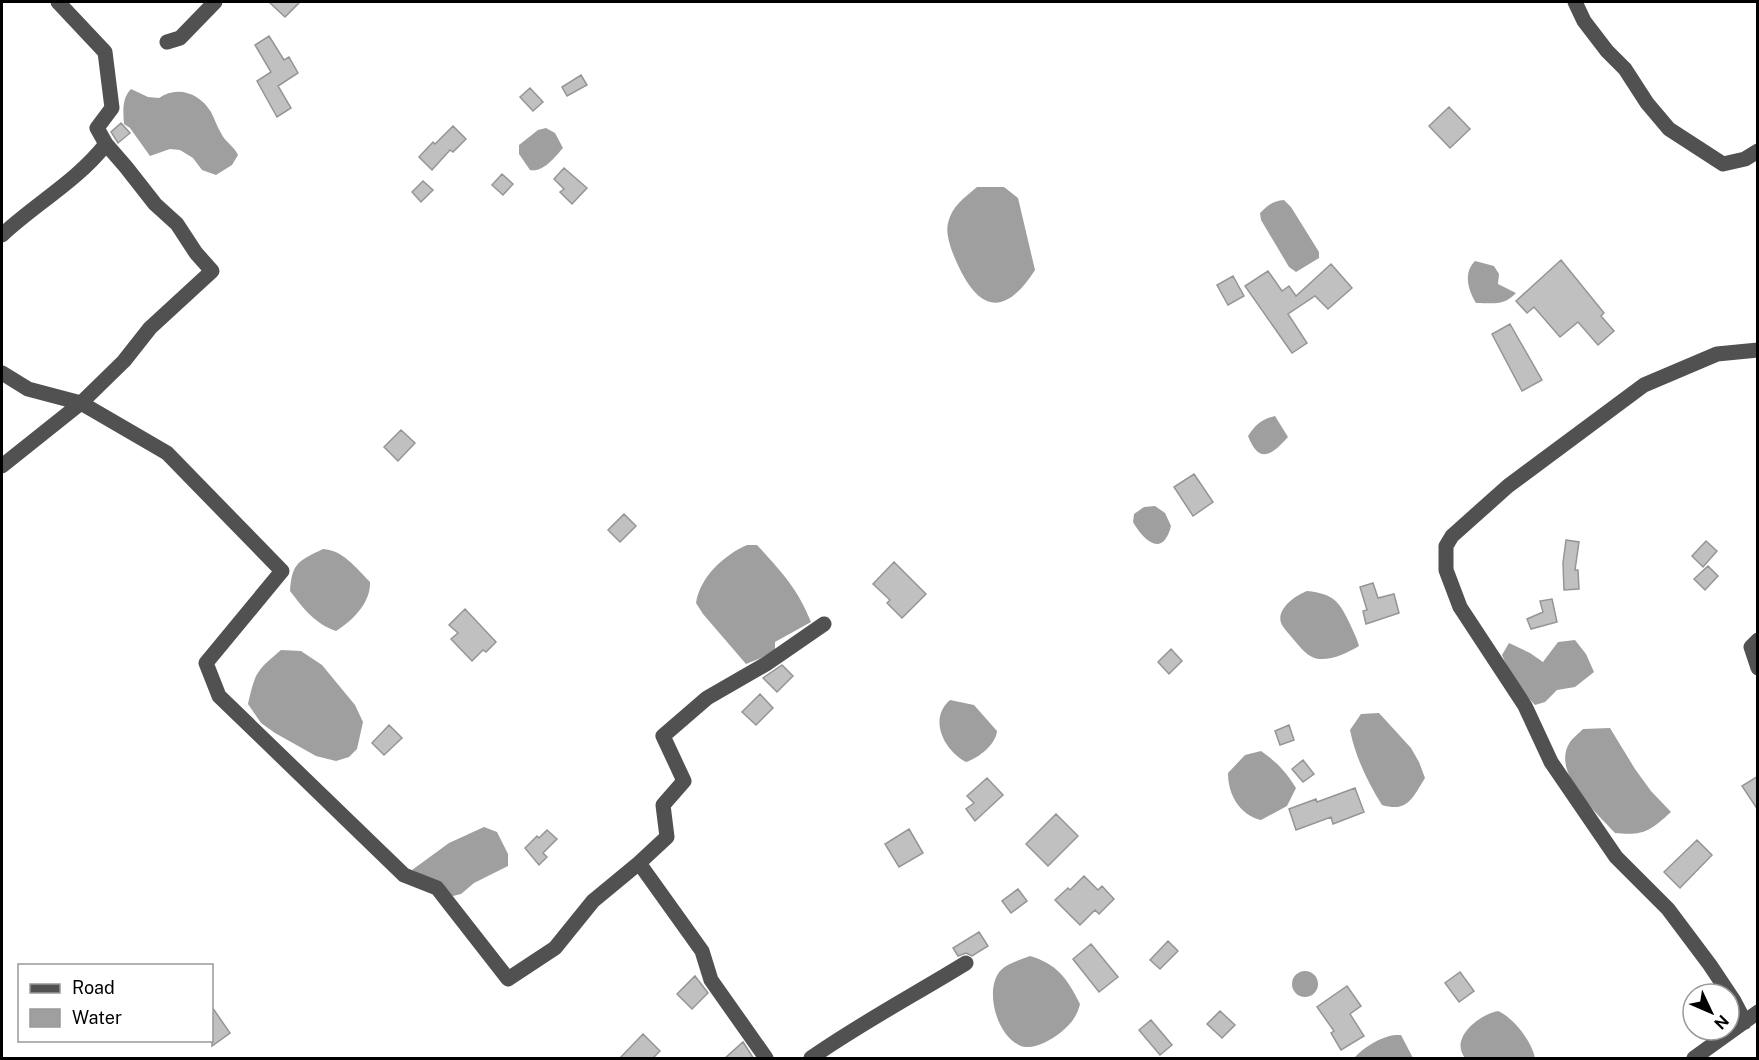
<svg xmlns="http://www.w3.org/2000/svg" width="1759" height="1060" font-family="'Public Sans',sans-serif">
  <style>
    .water { fill: #9f9f9f }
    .building { fill: #c0c0c0; stroke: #959595; stroke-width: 1.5 }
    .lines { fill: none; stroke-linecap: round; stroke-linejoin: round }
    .minor { stroke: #515151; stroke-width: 15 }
  </style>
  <rect width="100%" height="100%" fill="#fff"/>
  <path class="water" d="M131 89 148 97 159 98C177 85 200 93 211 112 215 119 217 127 221 133 225 142 234 146 238 155L232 165 216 175 202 170 193 158 180 150 170 149 150 156 130 128 124 124C123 111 122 98 131 89Z
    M546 128 555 133 563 148C555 157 543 173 530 170L519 154V145L538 130Z
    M977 187H1004L1018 198 1035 270C1005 317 979 312 957 263 952 252 945 235 948 223 952 206 964 198 977 187Z
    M1284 200 1291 207 1319 252V258L1296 272 1289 267 1261 220 1260 213C1268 205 1273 201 1284 200Z
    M1475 261 1494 266 1499 274 1498 284 1516 293C1504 306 1493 303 1476 303 1468 290 1463 273 1475 261Z
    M1275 416 1288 437C1271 456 1259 464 1248 436 1255 425 1262 419 1275 416Z
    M1155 506 1165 513 1171 526C1163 558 1144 541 1133 522L1134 514 1144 507Z
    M747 545H757C781 571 798 589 811 622L775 642V650L771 654 746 664 703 614 696 603C700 577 724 555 747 545Z
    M323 549C343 550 356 568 370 582 371 602 353 621 336 631 314 623 304 609 290 591 292 563 298 561 323 549Z
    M1307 591C1334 594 1339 601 1350 624 1353 631 1357 638 1359 646 1347 653 1333 660 1319 659 1308 658 1300 647 1294 640 1290 635 1285 630 1282 625 1274 610 1296 595 1307 591Z
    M1575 640 1586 654 1594 672 1575 687 1557 690 1545 702 1535 705C1520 690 1510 674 1502 655L1509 643 1530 653 1543 662 1558 642Z
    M281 650 301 651 322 665 355 705 363 722 357 749 349 757 336 761 316 756 275 733 261 723 248 704C255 673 256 671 281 650Z
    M950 700 974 705 997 731C996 744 979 758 966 762 944 750 928 719 950 700Z
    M1379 713 1411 748 1419 762 1425 778C1413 797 1408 813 1382 805 1368 783 1355 756 1350 730L1361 714Z
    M1610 728 1635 769 1651 791 1671 812C1650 831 1644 836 1615 833 1597 813 1550 772 1570 742 1573 738 1579 733 1583 729Z
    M1261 751C1277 762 1286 772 1296 788L1287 806 1261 820C1240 815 1228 795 1228 773L1245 755Z
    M484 827 497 832 508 854V866L474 883 461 894 453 896 445 893 437 883 412 870 449 843Z
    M1030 956C1057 964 1067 978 1080 1004 1077 1017 1070 1025 1060 1033 1051 1040 1037 1048 1026 1047 999 1044 982 990 1001 970 1008 963 1020 960 1030 956Z
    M1292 984a13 13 0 1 1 26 0a13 13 0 1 1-26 0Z
    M1498 1011C1514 1018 1532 1042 1535 1058H1465C1449 1038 1480 1014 1498 1011Z
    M1395 1035H1401L1413 1058H1354C1364 1047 1380 1037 1395 1035Z"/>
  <path class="building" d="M269 2H300L285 17Z
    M269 36 284 60 289 57 298 73 278 86 291 108 277 117 257 81 271 72 255 45Z
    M581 75 587 85 567 96 562 87Z
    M530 88 543 102 533 111 520 97Z
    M1449 107 1470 129 1450 148 1429 126Z
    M121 123 130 133 118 143 111 132Z
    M453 126 466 139 453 152 450 150 432 170 419 157 433 142 435 144Z
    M564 168 587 188 572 204 560 192 564 189 554 179Z
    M502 174 513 184 503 195 492 185Z
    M423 181 433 190 421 202 412 192Z
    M1561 260 1604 313 1601 316 1614 331 1598 345 1578 322 1560 337 1534 307 1527 313 1516 301Z
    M1331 264 1352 288 1328 309 1315 296 1288 314 1307 343 1292 353 1245 286 1268 271 1282 291 1289 286 1296 296Z
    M1233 276 1244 296 1228 305 1217 285Z
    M1510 324 1542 380 1522 391 1492 334Z
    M401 430 415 443 398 461 384 447Z
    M1194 474 1213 502 1193 516 1174 487Z
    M624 514 636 526 620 542 608 530Z
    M1566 540 1579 542 1575 570H1578L1579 589 1564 590 1563 563Z
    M1706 541 1717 551 1703 567 1692 556Z
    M894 562 926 594 902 618 887 603 890 600 873 584Z
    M1708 566 1718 576 1705 590 1694 579Z
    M1373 583 1378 598 1394 594 1399 613 1366 624 1363 611 1367 610 1360 587Z
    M1552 599 1557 622 1531 629 1527 619 1543 612 1540 601Z
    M465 609 496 642 486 652 483 650 472 661 451 639 458 633 449 625Z
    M1171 649 1182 661 1169 674 1158 662Z
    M782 665 793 676 777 692 763 678Z
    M760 694 773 708 756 725 742 712Z
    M389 725 402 738 384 755 372 743Z
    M1289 725 1294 740 1280 745 1275 731Z
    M1303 760 1314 774 1303 782 1292 769Z
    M1758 776V810L1742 786Z
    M987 778 1003 795 975 821 966 809 974 803 967 796Z
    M1355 788 1364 812 1333 824 1331 817 1296 830 1289 809 1316 799 1317 802Z
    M1056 814 1078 836 1048 866 1026 844Z
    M909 829 923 853 899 867 885 844Z
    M547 830 557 839 543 853 547 857 539 865 525 848 537 836 539 838Z
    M1697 840 1712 855 1680 888 1664 872Z
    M1084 876 1098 890 1102 886 1114 899 1099 914 1095 910 1080 925 1055 900 1068 888 1070 890Z
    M1018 889 1027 901 1011 913 1002 901Z
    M979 932 988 946 972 956 966 953 958 956 953 948Z
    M1168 941 1178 951 1160 969 1150 960Z
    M1091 944 1118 977 1099 992 1073 959Z
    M1460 972 1474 991 1459 1002 1445 983Z
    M695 976 708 993 692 1009 677 994Z
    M1347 986 1361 1006 1350 1014 1364 1036 1341 1050 1331 1033 1334 1031 1317 1007Z
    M212 1007 230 1033 212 1046Z
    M1220 1011 1235 1025 1222 1038 1207 1024Z
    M1151 1020 1172 1045 1160 1055 1139 1030Z
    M643 1034 660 1051 652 1059H619Z
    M743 1042 754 1059H724Z"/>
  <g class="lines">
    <path class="minor" d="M1575 2 1584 21 1607 51 1625 69 1647 103 1669 129 1723 164 1745 159 1758 151
      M167 42 180 38 215 2
      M2 235C35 204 77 181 106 144
      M2 373 28 389 81 403 167 453 282 571 206 663 219 696 404 875 437 888 508 979 555 948 593 901 639 863
      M2 466 81 403 124 361 150 328 212 271 196 253 177 224 155 204 126 167 106 144 97 128 112 108 105 52 58 2
      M1758 640 1751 647 1758 668
      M1745 1022 1734 1001 1710 965 1668 909 1616 857 1551 762 1525 706 1460 607 1446 570V546L1452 536 1508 486 1644 385 1717 354 1758 350
      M766 1058 711 980 702 951 639 863 667 837 663 805 684 781 663 736 707 698 766 664 824 624
      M811 1058C861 1023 914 995 966 963
      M1694 1058 1758 1012"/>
  </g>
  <rect width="1759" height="1060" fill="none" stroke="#000000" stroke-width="6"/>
  <rect x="18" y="964" width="195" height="78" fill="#ffffff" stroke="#999999" stroke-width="1.5"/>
  <rect x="30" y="984" width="30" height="9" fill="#515151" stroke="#999999" stroke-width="1.5"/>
  <text x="72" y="994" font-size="18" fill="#000000">Road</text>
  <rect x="30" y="1009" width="30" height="18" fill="#9f9f9f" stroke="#999999" stroke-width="1.5"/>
  <text x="72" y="1024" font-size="18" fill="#000000">Water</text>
  <g transform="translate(1711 1012) rotate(134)"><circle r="28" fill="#ffffff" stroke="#999999" stroke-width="1.5"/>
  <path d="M0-4.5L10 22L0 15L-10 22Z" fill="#000000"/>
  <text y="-9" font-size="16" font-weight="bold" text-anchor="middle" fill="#000000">N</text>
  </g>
</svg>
